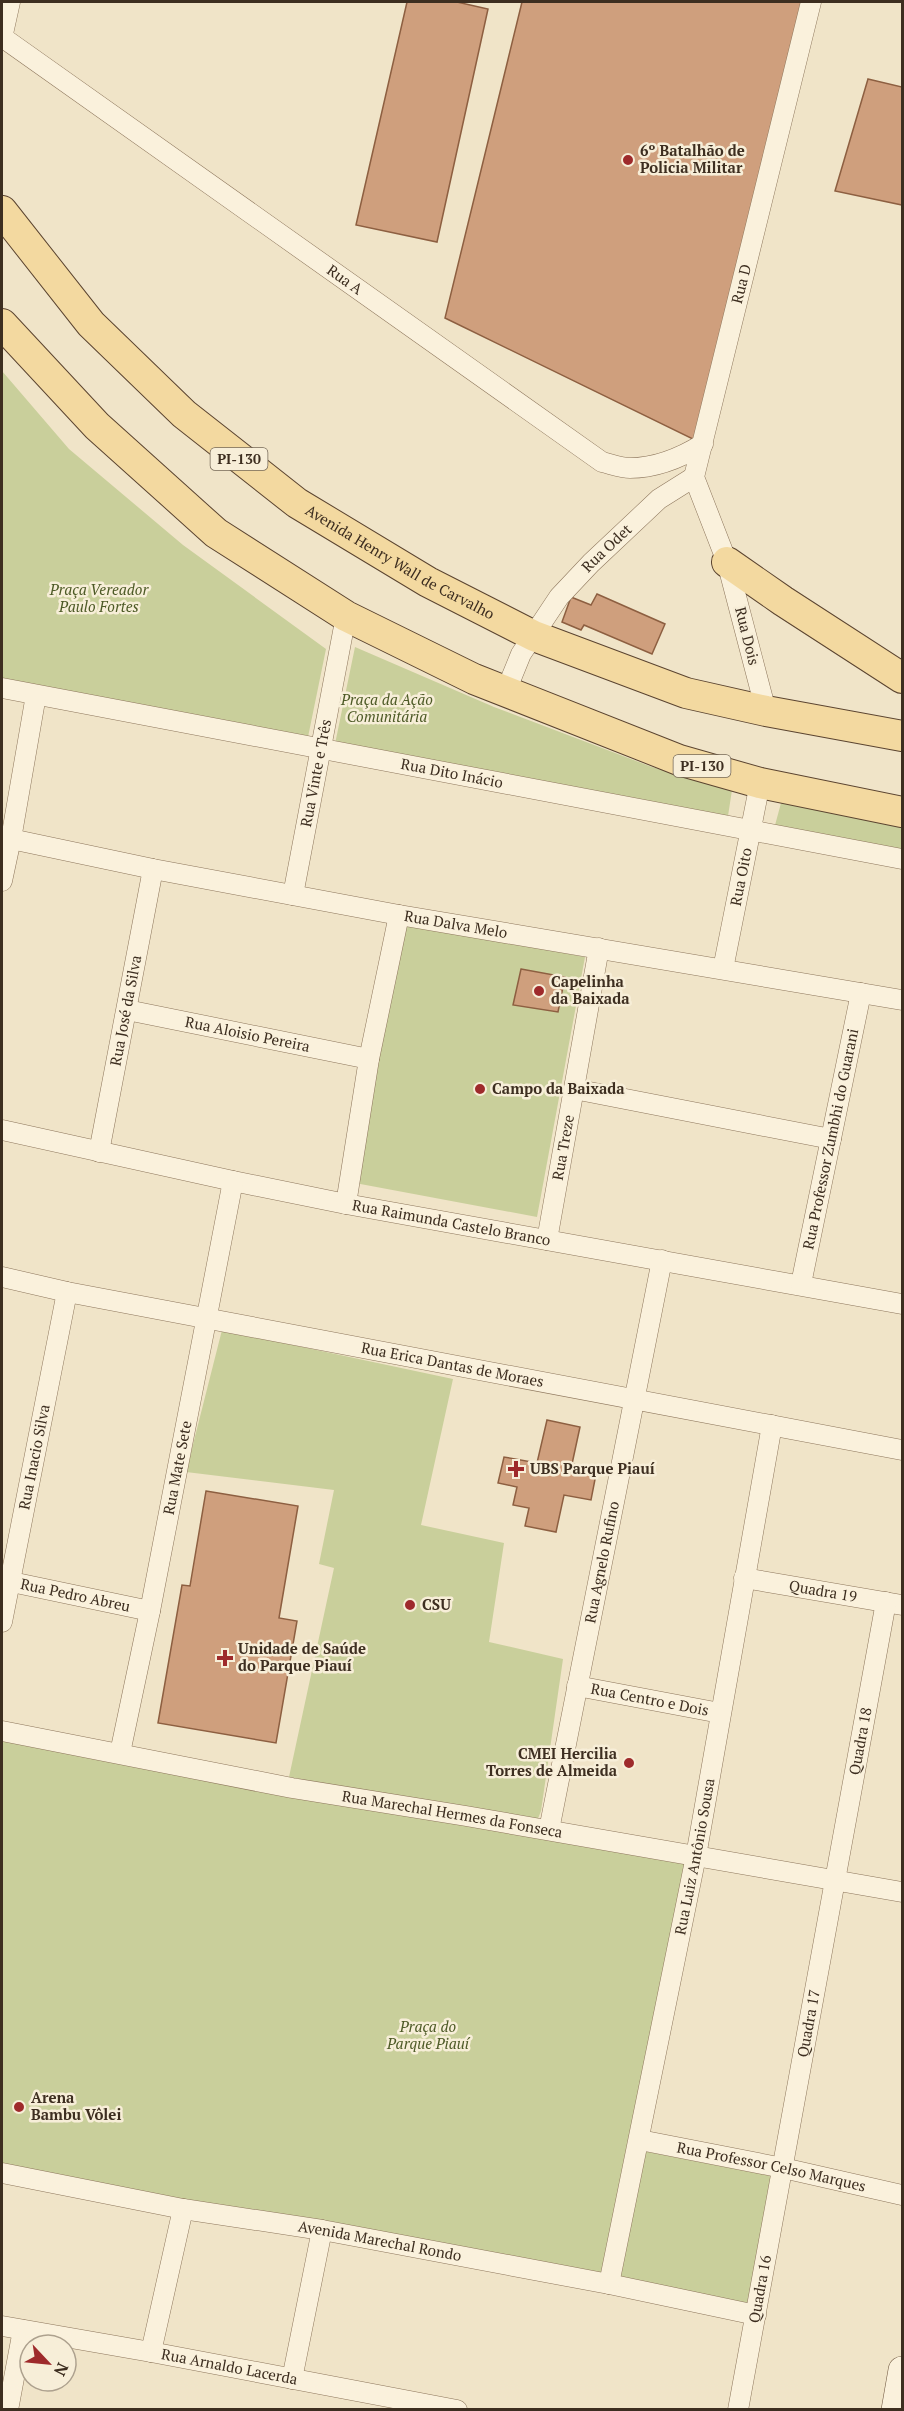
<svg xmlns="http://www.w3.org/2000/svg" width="904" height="2411" font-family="'PT Serif',serif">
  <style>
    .green { fill: #c9cf9b }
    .building { fill: #cf9f7d; stroke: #8d5f41; stroke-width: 1.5 }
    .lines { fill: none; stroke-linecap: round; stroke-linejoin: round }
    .street-casing { stroke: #8d765c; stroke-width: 21 }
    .secondary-casing { stroke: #6f573f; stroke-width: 28 }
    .primary-casing { stroke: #5b4430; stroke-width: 32 }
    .street { stroke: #faf1dc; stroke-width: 20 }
    .secondary { stroke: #faf1dc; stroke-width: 27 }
    .primary { stroke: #f3d9a0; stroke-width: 30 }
    .poi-dot { fill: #9e2a2b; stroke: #f7eed8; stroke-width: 2 }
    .labels { text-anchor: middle; stroke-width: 5; stroke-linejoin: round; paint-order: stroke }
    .shield { fill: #f7eed8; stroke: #756857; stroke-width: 1.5 }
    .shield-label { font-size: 14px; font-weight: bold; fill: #3d2e20 }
    .poi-label { font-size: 15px; font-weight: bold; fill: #3d2e20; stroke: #f7eed8; text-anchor: start }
    .street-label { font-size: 15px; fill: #3d2e20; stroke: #f7eed8 }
    .park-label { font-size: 15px; font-style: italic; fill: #4d5a26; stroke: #f7eed8 }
  </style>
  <rect width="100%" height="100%" fill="#f0e4c8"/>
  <path class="green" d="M2 371 69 449 183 545 326 649 308 737 2 679Z
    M355 647 494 707 652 767 732 790 728 816 335 744Z
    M781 803 902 825V855L774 829Z
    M404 923 585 957 537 1217 355 1183Z
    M222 1330 453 1379 421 1525 504 1543 489 1642 563 1659 541 1811 537 1821 289 1777 334 1568 319 1564 334 1490 186 1472Z
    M2 1741 695 1866 638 2150 782 2178 752 2313 2 2175Z"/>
  <path class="building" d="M407 2H457L488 9 437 242 356 225Z
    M522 2H811L703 444 445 318Z
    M868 79 902 87V205L835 191Z
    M597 594 665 624 652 654 584 625 581 630 562 622 571 597 591 605Z
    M521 969 565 977 558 1012 513 1005Z
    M547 1420 580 1427 572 1464 597 1469 591 1500 564 1495 556 1532 525 1526 529 1508 513 1505 517 1487 498 1483 504 1457 537 1463Z
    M206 1491 298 1506 279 1618 297 1621 276 1743 158 1723 182 1585 190 1586Z"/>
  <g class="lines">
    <g class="street-casing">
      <g id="street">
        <path id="s1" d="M2 37 602 462C611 464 621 468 630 468 655 468 682 457 703 444"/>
        <path d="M2 38 10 2"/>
        <path id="s2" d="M2 688 902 859"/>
        <path id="s3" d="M509 692 510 681 521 654 559 597 591 563 659 499 694 477"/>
        <path id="s4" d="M766 711 727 562 694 477 811 2"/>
        <path id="s5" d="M11 839 153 869 399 915 902 1000"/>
        <path d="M2 881 11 839 36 695"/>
        <path id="s6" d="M293 895 346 616"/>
        <path id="s7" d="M723 969 760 783"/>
        <path id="s8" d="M127 1010 369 1059"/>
        <path d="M574 1089 831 1139"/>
        <path id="s9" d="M2 1130 233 1181 346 1204 902 1304"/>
        <path id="s10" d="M99 1152 153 869"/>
        <path d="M346 1204 369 1059 399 915"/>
        <path id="s11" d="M547 1240 599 948"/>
        <path id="s12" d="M2 1277 67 1292 902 1450"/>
        <path id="s13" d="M801 1284 861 993"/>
        <path id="s14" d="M744 1578 902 1605"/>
        <path id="s15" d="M2 1580 150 1611"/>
        <path id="s16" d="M2 1622 67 1292"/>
        <path id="s17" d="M577 1686 720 1713"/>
        <path id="s18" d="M2 1731 292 1788 466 1816 902 1892"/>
        <path id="s19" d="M120 1753 150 1611 233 1181"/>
        <path id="s20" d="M549 1830 662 1260"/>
        <path id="s21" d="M640 2140 783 2168 902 2195"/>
        <path id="s22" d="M2 2173 183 2209 322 2230 609 2284 756 2315"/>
        <path id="s23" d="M609 2284 696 1856 772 1425"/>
        <path id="s24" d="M2 2326 151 2352 457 2410"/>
        <path d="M151 2352 183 2209"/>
        <path d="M292 2379 322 2230"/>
        <path d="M8 2410 23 2330"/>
        <path id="s25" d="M738 2410 886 1602"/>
      </g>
    </g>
    <g class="secondary-casing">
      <path id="secondary" d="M895 2410 902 2370"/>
    </g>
    <g class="primary-casing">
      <g id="primary">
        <path id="s26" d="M2 211 91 324 184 414 297 503 428 582 534 636 686 693 766 711 902 736"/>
        <path d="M2 324 97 426 216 533 346 616 474 679 679 760 760 783 902 812"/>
        <path d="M727 562 783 601 902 678"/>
      </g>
    </g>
    <use href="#street" class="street"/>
    <use href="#secondary" class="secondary"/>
    <use href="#primary" class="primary"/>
  </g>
  <g class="poi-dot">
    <circle cx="628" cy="160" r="6"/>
    <circle cx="539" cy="991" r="6"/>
    <circle cx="480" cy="1089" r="6"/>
    <path d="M513 1460h6v6h6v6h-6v6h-6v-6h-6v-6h6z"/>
    <circle cx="410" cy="1605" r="6"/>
    <path d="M222 1649h6v6h6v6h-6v6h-6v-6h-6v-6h6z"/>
    <circle cx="629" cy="1763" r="6"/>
    <circle cx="19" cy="2107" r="6"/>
  </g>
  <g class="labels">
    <g class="shield">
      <rect x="210.5" y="448" width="57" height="22" rx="4.5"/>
      <rect x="673.5" y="755" width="57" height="22" rx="4.5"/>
    </g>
    <g class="shield-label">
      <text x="239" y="464">PI-130</text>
      <text x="702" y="771">PI-130</text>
    </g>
    <g class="poi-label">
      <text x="640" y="156">6º Batalhão de<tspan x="640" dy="17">Policia Militar</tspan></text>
      <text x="551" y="987">Capelinha<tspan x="551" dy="17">da Baixada</tspan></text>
      <text x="492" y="1094">Campo da Baixada</text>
      <text x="530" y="1474">UBS Parque Piauí</text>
      <text x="422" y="1610">CSU</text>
      <text x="238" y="1654">Unidade de Saúde<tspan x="238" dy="17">do Parque Piauí</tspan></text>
      <text x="617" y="1759" text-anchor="end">CMEI Hercilia<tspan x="617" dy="17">Torres de Almeida</tspan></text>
      <text x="31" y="2103">Arena<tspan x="31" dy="17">Bambu Vôlei</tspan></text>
    </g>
    <g class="street-label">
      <text dy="5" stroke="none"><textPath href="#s1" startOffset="420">Rua A</textPath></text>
      <text dy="5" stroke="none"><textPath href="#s4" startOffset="444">Rua D</textPath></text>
      <text dy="5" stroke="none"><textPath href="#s3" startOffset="177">Rua Odet</textPath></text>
      <text dy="5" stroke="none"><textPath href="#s26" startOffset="536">Avenida Henry Wall de Carvalho</textPath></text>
      <text transform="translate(747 636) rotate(76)" y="5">Rua Dois</text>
      <text dy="5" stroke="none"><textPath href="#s2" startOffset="458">Rua Dito Inácio</textPath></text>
      <text dy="5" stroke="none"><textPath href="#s6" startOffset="124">Rua Vinte e Três</textPath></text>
      <text dy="5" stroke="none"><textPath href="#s7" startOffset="94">Rua Oito</textPath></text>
      <text dy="5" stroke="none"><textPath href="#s5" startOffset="453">Rua Dalva Melo</textPath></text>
      <text dy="5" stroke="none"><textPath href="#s10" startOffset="144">Rua José da Silva</textPath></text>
      <text dy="5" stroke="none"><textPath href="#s8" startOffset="123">Rua Aloisio Pereira</textPath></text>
      <text dy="5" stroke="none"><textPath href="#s13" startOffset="148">Rua Professor Zumbhi do Guarani</textPath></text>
      <text dy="5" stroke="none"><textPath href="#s11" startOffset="94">Rua Treze</textPath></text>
      <text dy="5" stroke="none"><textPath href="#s9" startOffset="459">Rua Raimunda Castelo Branco</textPath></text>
      <text dy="5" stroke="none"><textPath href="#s12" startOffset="459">Rua Erica Dantas de Moraes</textPath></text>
      <text dy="5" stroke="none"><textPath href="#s16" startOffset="168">Rua Inacio Silva</textPath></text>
      <text dy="5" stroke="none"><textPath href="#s19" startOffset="291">Rua Mate Sete</textPath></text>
      <text dy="5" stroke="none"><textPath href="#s20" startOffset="273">Rua Agnelo Rufino</textPath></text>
      <text dy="5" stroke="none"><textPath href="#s14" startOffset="80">Quadra 19</textPath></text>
      <text dy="5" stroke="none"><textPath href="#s15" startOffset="75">Rua Pedro Abreu</textPath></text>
      <text dy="5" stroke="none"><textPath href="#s17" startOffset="74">Rua Centro e Dois</textPath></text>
      <text dy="5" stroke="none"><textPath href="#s25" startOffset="680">Quadra 18</textPath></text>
      <text dy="5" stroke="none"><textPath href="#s18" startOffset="458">Rua Marechal Hermes da Fonseca</textPath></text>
      <text dy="5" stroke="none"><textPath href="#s23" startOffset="436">Rua Luiz Antônio Sousa</textPath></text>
      <text dy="5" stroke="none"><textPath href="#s25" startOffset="393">Quadra 17</textPath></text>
      <text dy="5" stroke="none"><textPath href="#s21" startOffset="134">Rua Professor Celso Marques</textPath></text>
      <text dy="5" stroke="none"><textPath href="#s22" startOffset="384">Avenida Marechal Rondo</textPath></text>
      <text dy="5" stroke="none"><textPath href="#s25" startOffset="123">Quadra 16</textPath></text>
      <text dy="5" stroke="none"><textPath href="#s24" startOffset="231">Rua Arnaldo Lacerda</textPath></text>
    </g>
    <g class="park-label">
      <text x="99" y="595">Praça Vereador<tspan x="99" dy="17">Paulo Fortes</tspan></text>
      <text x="387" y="705">Praça da Ação<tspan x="387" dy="17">Comunitária</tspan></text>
      <text x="428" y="2032">Praça do<tspan x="428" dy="17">Parque Piauí</tspan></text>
    </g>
  </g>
  <rect width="904" height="2411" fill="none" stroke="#3d2e20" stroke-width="6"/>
  <g transform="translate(48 2363) rotate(116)"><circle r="28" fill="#f7eed8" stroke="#ada18e" stroke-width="1.5"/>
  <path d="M0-4.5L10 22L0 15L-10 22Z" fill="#9e2a2b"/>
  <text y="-9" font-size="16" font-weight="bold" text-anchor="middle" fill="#3d2e20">N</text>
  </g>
</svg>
